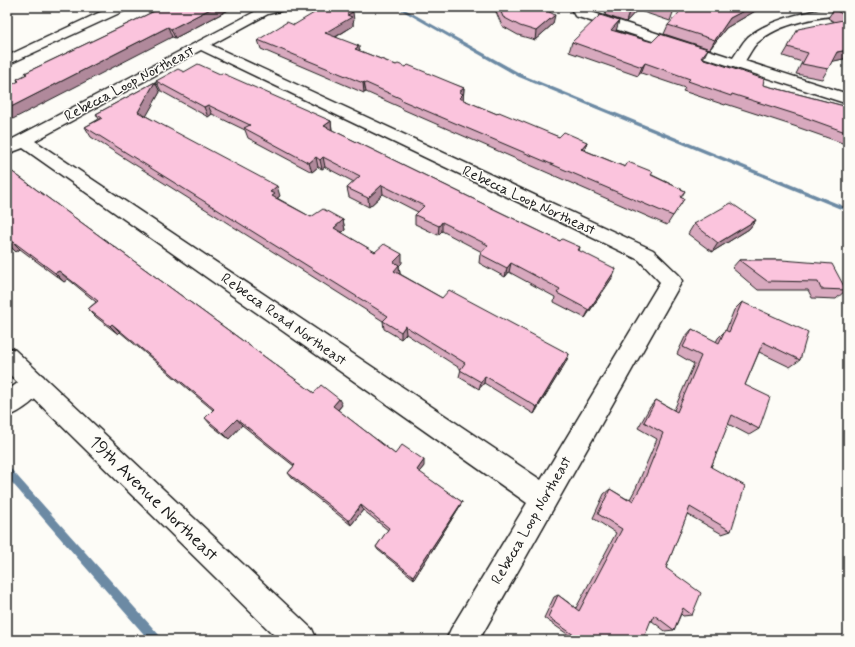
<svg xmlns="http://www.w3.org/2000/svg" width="855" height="647" font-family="Mynerve,sans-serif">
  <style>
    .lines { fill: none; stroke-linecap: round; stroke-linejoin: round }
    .stream { fill: #6c8aa4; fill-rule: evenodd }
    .street-casing { stroke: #1c1c1c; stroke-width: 3 }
    .secondary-casing { stroke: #1c1c1c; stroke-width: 3 }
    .street { fill: #fdfcf7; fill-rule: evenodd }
    .secondary { fill: #fdfcf7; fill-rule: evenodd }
    .wall { fill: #d8a9be; stroke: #1c1c1c }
    .shaded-wall { fill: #b0899b; stroke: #1c1c1c }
    .building { fill: #fbc4dd; stroke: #1c1c1c }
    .labels { text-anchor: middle; stroke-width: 3; stroke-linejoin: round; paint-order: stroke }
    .street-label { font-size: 15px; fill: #1c1c1c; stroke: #fdfcf7 }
    .near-street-label { font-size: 18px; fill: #1c1c1c; stroke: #fdfcf7 }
  </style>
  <rect width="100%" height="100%" fill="#fdfcf7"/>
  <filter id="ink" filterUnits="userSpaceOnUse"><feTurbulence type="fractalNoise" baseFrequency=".025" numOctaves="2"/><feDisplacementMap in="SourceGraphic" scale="8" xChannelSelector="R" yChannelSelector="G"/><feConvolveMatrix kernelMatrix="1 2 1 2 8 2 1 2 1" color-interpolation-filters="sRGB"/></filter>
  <g filter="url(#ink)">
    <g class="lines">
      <path class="stream" d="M396 7H401L523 75 848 208V212L519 77Z
        M7 467 10 468 160 636 161 640H149L7 477Z"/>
      <g class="street-casing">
        <path id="street" d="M111 7H127L126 10 7 65V56Z
          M264 7H285L284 10 268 14 211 45 653 250 679 275 682 281 479 640H446L451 629 527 503 23 148 7 154V142ZM201 50 639 260 660 282 541 480 35 141Z
          M570 7H582L585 10 733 58C738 51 742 43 748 37 769 19 820 7 848 7V14C819 17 780 22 757 43 752 48 749 55 745 61L848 94V104L575 16Z
          M7 347 15 350 312 629 317 640H279L7 372Z"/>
      </g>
      <g class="secondary-casing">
        <path id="secondary" d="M35 373 43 376 47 384C40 398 21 412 7 417V391L27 376Z"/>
      </g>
      <use href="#street" class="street"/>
      <use href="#secondary" class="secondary"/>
    </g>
    <path class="wall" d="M163 7H234L219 15 175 38 172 37 18 82 17 79 26 75 25 73Z
      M494 7H540L553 24 535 40 518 35 502 26Z
      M607 7H675L670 21 637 10 626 22 605 15Z
      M848 7V58L832 61 828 69 822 79 796 74 802 62 783 56 793 39 834 22 828 18 834 9Z
      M757 10 726 28 710 49 664 34 668 25Z
      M354 21 353 22V26L336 37 360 51 396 65 406 67 464 88 463 100 497 114 559 137 587 142 584 150 625 167 652 175 685 191 681 198 684 199 667 225 402 109V108L366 92 364 93 261 49 258 40 294 25Z
      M616 31 703 59 763 85 848 107V145L794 126 726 104 725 105 683 91 685 88 641 73 638 76 569 52 572 42Z
      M184 72 331 121 332 130 504 214 560 241 580 247 579 251 612 278 585 318 554 302 555 297 509 272 505 277 479 263 480 254 482 252 442 231 438 235 415 224V215L418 212 383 194 369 207 349 197 347 188 354 182 325 167 322 169 318 167 312 172 248 138 245 130 212 114 208 117 161 91 156 81Z
      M155 82 160 92 146 116 280 196 277 198 311 217 343 220 345 230 342 233 375 252 402 263 399 266 400 274 442 298 569 354 566 362 534 414 484 383 479 389 459 377 461 369 406 334 401 339 384 329 383 321 91 137 85 127 99 119 96 114Z
      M7 168 314 393 342 405 338 410 395 454 424 466 419 472 462 502 460 506 414 579 378 550 376 547 388 530 363 510 351 525 292 478 288 473 294 466 242 425 229 439 211 425 205 418 213 410 120 332 118 334 96 317 88 309 96 302 68 279 64 282 20 249 16 252 7 244Z
      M756 220 749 229 712 252 688 234 694 224Z
      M739 260H782L846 290 836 299 812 298 808 290H758L732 268Z
      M742 302 800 360 790 367 759 352 745 385 759 429 749 435 728 424 711 467 731 531 722 534 687 514 666 568 692 615 683 616 681 614 674 630 665 631 652 621H650L643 640H576L544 618 554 597 558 595 576 608 616 533 593 518 604 494 610 489 627 499 629 498 630 499 636 488 657 439 638 428 650 407 656 400 674 410 694 364 677 354 685 337 692 329 716 342 718 338 726 330 734 310Z"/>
    <path class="shaded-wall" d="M214 7H234L219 15 175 38 171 29Z
      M634 7H638L637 10 626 22 629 12Z
      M751 7H768L757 10 726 28 710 49 715 40 730 18Z
      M817 7H834L816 9Z
      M353 12 354 21 353 22V26L327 42 325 33 347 15Z
      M555 15 553 24 535 40 536 31Z
      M619 21 616 31 608 39 611 30Z
      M168 27 172 37 7 122V109Z
      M359 46 360 55 355 49Z
      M708 49 703 59 701 58Z
      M848 50V58L830 62 837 52Z
      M645 63 641 73 638 76 642 67Z
      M155 82 160 92 143 122 138 112Z
      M364 82 366 92 364 93 363 83Z
      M464 88 463 103 458 107 459 92Z
      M208 105 212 114 208 117 204 107Z
      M331 121 332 131 324 126Z
      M587 142 584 151 581 149Z
      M316 157 318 167 312 172 309 163Z
      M323 157 325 167 322 169 320 160Z
      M382 185 383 194 369 207 368 198Z
      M277 186 280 196 276 199 275 205 270 192Z
      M343 220 345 230 336 237 334 228Z
      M756 220 749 229 712 252 718 243Z
      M442 222V231L438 235 439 226Z
      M11 240 20 249 16 252 7 243Z
      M402 254V263L399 266 400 274 395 279 394 262Z
      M511 263 509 272 505 277 507 268Z
      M616 269 612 278 585 318 589 310Z
      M59 271 68 279 64 282 55 273Z
      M112 324 120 332 118 334 110 326Z
      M405 326 406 334 401 339V332Z
      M569 354 566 362 534 414 537 407Z
      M485 376 484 383 479 389 481 382Z
      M339 399 342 405 335 413 333 406Z
      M237 419 242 425 229 439 223 433Z
      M424 460V466L417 475V470Z
      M462 502 460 506 414 579 413 576Z
      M361 505 363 510 351 525 349 521Z
      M7 631 14 640H7Z"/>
    <path class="building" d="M163 7H214L171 29 168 27 7 109V87L19 81 17 79 27 74 25 73Z
      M324 7H340L353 12 347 15 352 17 325 33 359 46 355 49 396 65 398 64 406 67 408 65 464 88 459 92 463 94 459 98 497 114 499 112 559 137 564 132 587 142 581 149 625 167 628 162 653 172 651 175 685 191 680 197 684 199 673 216 401 100 402 99 364 82 363 83 258 40 287 22 294 25Z
      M499 7H540L555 15 536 31 520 26 503 17Z
      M612 7H634L629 12Z
      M660 7H675L674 11Z
      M684 7H751L730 18 715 40 668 25Z
      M845 7H848V18L834 9Z
      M600 15 619 21 611 30 652 42 660 34 708 49 701 58 764 79 763 85 848 107V133L801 116 732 94 731 96 688 81 690 79 645 63 642 67 572 42Z
      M848 19V50L837 52 828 69 802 64 808 53 788 47 798 29Z
      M198 64 220 74 222 73 331 121 324 126 504 214 560 241 562 239 580 247 578 250 616 269 589 310 557 293 560 289 511 263 507 268 480 254 488 245 442 222 439 226 415 215 424 206 382 185 368 198 347 188 360 176 323 157 320 160 316 157 309 163 244 128 250 125 208 105 204 107 156 81 178 69 184 72Z
      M155 82 138 112 277 186 270 192 275 194 272 196 311 217 323 209 343 220 334 228 375 252 384 244 402 254 394 262 399 265 394 271 442 298 449 290 569 354 537 407 485 376 481 382 460 370 465 363 405 326 401 332 383 321 388 316 85 127 102 118 96 114Z
      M7 168 314 393 321 385 339 399 333 406 395 454 402 445 424 460 417 470 462 502 413 576 376 547 389 528 361 505 349 521 288 473 295 465 237 419 223 433 205 418 214 409 112 324 110 326 88 309 98 301 59 271 55 273 11 240 7 243Z
      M731 203 756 220 718 243 694 224Z
      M739 260H782L832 264 846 290 821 289 818 282 767 281Z
      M742 302 808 332 800 360 763 342 745 385 770 397 759 429 732 415 711 467 745 486 731 531 690 507 666 568 701 593 692 615 683 608 674 630 654 615 652 621 651 620 643 640H626L625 639 624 640H581L548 617 558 595 579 611 622 529 598 514 610 489 628 500 629 498 633 501 643 483 663 433 644 422 656 400 677 412 701 356 683 347 692 329 719 343 725 330 729 332Z"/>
  </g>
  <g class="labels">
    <g class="street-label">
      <text transform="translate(129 83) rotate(-28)" y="5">Rebecca Loop Northeast</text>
      <text transform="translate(529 200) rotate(25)" y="5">Rebecca Loop Northeast</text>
      <text transform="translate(284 319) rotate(35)" y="5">Rebecca Road Northeast</text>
      <text transform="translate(531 520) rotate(-60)" y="5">Rebecca Loop Northeast</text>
    </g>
    <g class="near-street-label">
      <text transform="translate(154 498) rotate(44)" y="6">19th Avenue Northeast</text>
    </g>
  </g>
  <rect width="855" height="647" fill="none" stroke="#fdfcf7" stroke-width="24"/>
  <rect x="12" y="12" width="831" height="623" fill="none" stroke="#1c1c1c" stroke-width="1.5" filter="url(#ink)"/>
</svg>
